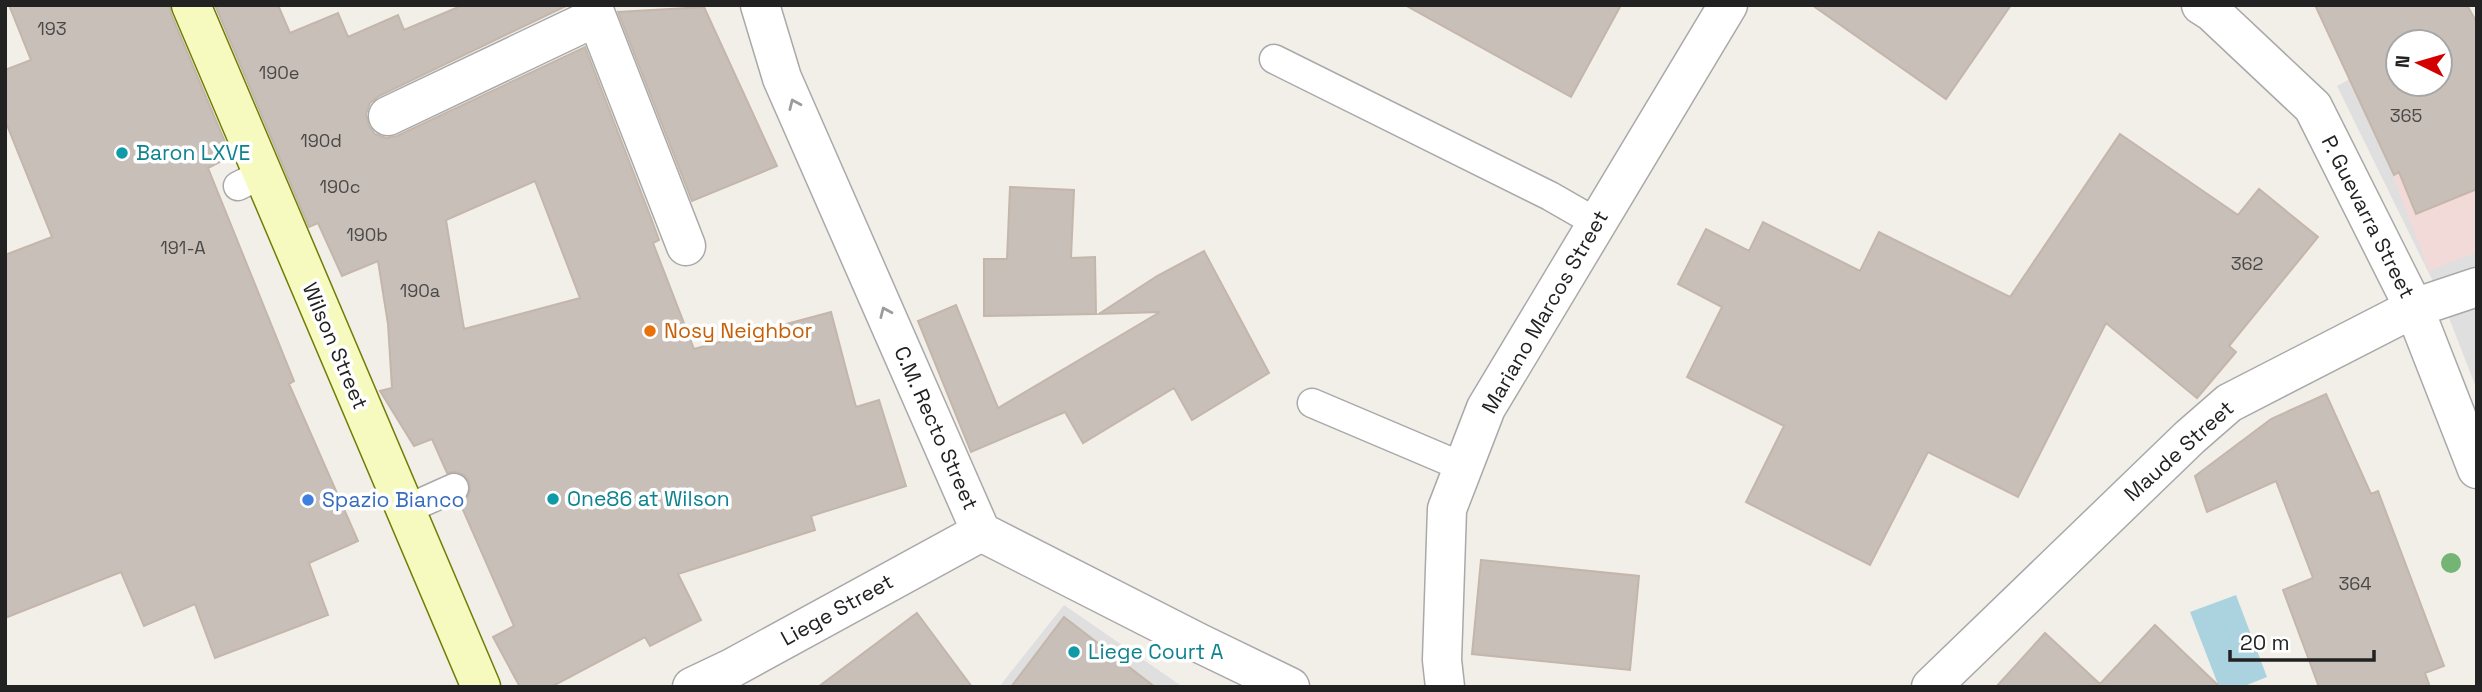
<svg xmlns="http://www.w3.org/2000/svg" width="2482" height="692" font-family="'Space Grotesk',sans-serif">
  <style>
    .residential { fill: #e0dfdf }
    .commercial { fill: #f2dad9 }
    .water { fill: #aad3df }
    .building { fill: #c7bfb8; stroke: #c4b6ab; stroke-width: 2; fill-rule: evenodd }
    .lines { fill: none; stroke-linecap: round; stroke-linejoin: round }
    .service-casing { stroke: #a9a9a9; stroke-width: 31 }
    .minor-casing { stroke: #a9a9a9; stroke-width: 41 }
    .tertiary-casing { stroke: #a9a9a9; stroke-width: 41 }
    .secondary-casing { stroke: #707d05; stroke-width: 41 }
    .service { stroke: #fff; stroke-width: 28 }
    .minor { stroke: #fff; stroke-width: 38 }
    .tertiary { stroke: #fff; stroke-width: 38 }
    .secondary { stroke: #f7fabf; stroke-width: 38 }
    .tree { fill: #74b475 }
    .oneway { stroke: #9c9c9c }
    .culture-dot { fill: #0f9aa8; stroke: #fff; stroke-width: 2.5 }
    .food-dot { fill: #e8710a; stroke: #fff; stroke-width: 2.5 }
    .shop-dot { fill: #3f7fe0; stroke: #fff; stroke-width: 2.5 }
    .labels { text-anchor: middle; stroke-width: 7; stroke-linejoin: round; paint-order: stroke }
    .number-label { font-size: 18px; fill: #4b4948 }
    .culture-label { font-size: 21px; fill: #0d838f; stroke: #fff; text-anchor: start }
    .street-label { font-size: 21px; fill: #222; stroke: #fff }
    .food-label { font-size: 21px; fill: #c56008; stroke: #fff; text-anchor: start }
    .shop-label { font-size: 21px; fill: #366cbe; stroke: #fff; text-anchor: start }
  </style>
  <rect width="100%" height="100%" fill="#f2efe9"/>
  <path class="residential" d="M2477 18V390L2442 300 2337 86 2398 52V84H2440V42L2424 38Z
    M1064 605 1183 687H999Z"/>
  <path class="commercial" d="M2477 143V252L2429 271 2393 176Z"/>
  <path class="water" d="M2236 595 2267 677 2242 687H2219L2190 612Z"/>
  <path class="building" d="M9 5H170L171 14 231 156 208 168 294 381 289 384 358 541 309 563 328 615 215 658 195 604 144 626 121 572 5 618V255L52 237 5 120V70L31 60Z
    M215 5H278L290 33 338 13 348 37 398 15 404 30 463 5H568L379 96 370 103 366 114 369 126 375 134 386 138 397 136 585 47 651 218 659 240 653 243 694 349 831 312 856 407 879 400 906 486 811 516 815 530 678 574 701 620 650 646 645 637 551 687H520L493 637 514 626 460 503 467 498 470 490 469 481 464 475 456 472 447 473 432 439 414 446 380 391 392 388 388 324 378 261 342 276 318 223 309 227ZM535 181 580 298 464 329 446 220Z
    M1405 5H1621L1571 97Z
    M1812 5H2011L1946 99Z
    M2315 5H2467L2477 23V189L2416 214 2399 172 2394 175ZM2398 42H2440V84H2398Z
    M704 7 777 166 692 201 618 12Z
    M2120 134 2238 215 2259 189 2318 237 2229 346 2236 352 2197 398 2106 323 2018 497 1928 452 1870 565 1746 502 1784 426 1687 377 1722 307 1678 284 1706 229 1749 251 1763 222 1860 271 1879 232 2010 297Z
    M1010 187 1074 190 1071 258 1095 257 1096 314 984 316V259H1007Z
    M1204 251 1269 373 1192 420 1174 388 1083 443 1065 412 971 452 918 321 956 305 998 408 1160 312 1099 314 1157 276Z
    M2326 394 2371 494 2378 491 2444 666 2425 673 2430 687H2319L2283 590 2313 578 2276 481 2207 512 2195 476 2271 419Z
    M1481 560 1639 576 1630 670 1472 654Z
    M917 613 972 687H818Z
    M1064 617 1155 687H1011Z
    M2155 625 2220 687H1996L2045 633 2100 684Z"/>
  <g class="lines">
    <g class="service-casing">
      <path id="service" d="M1274 59 1550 196 1597 223
        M238 186 262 174
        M1312 403 1463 467
        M405 510 454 488"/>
    </g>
    <g class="minor-casing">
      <path id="minor" d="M592 5 686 246
        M760 5 782 78 981 532 1199 643 1290 687
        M388 116 596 17
        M692 687 732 668 981 532
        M1445 687 1442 660 1447 509 1486 408 1728 5
        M1931 687 2190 437 2229 403 2414 308 2477 287"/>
    </g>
    <g class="tertiary-casing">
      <path id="tertiary" d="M2201 5 2212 12 2313 107 2414 308 2477 469"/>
    </g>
    <g class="secondary-casing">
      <path id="secondary" d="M191 5 481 687"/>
    </g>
    <use href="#service" class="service"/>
    <use href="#minor" class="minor"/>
    <use href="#tertiary" class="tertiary"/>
    <use href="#secondary" class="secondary"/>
  </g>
  <circle class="tree" cx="2451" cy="563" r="10"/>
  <defs><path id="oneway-chevron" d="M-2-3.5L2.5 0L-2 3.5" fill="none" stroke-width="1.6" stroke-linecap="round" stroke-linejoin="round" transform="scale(1.75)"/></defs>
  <g class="oneway">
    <use href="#oneway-chevron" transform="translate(794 104) rotate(-114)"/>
    <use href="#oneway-chevron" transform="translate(885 312) rotate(-114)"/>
  </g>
  <g class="culture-dot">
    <circle cx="122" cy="153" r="7"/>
    <circle cx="553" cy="499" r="7"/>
    <circle cx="1074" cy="652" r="7"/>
  </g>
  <circle class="food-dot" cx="650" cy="331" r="7"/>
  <circle class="shop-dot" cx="308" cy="500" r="7"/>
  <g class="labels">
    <g class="number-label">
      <text x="52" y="35">193</text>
      <text x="279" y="79">190e</text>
      <text x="2406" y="122">365</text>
      <text x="321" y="147">190d</text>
      <text x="340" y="193">190c</text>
      <text x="367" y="241">190b</text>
      <text x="183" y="254">191-A</text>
      <text x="2247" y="270">362</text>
      <text x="420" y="297">190a</text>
      <text x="2355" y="590">364</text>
    </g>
    <g class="culture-label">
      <text x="136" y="160">Baron LXVE</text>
      <text x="567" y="506">One86 at Wilson</text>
      <text x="1088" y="659">Liege Court A</text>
    </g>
    <g class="street-label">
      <text transform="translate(2368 217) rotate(63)" y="7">P. Guevarra Street</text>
      <text transform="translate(1545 312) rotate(-60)" y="7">Mariano Marcos Street</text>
      <text transform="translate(335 346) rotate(67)" y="7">Wilson Street</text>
      <text transform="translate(936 428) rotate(66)" y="7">C.M. Recto Street</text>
      <text transform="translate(2179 451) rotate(-42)" y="7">Maude Street</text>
      <text transform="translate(837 610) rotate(-29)" y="7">Liege Street</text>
    </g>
    <g class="food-label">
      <text x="664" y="338">Nosy Neighbor</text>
    </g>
    <g class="shop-label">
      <text x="322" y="507">Spazio Bianco</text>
    </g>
  </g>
  <rect width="2482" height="692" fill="none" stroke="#222222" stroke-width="14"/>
  <g transform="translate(2419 63) rotate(275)"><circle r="33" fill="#ffffff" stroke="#a7a7a7" stroke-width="2"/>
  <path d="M0-5L12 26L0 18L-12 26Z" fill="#d40000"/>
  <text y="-10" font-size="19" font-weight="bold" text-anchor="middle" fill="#222222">N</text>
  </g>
  <path d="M2230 650v10h144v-10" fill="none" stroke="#222222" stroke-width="3.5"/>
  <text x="2240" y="650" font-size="21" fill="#222222" stroke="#ffffff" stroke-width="5" paint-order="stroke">20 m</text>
</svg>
